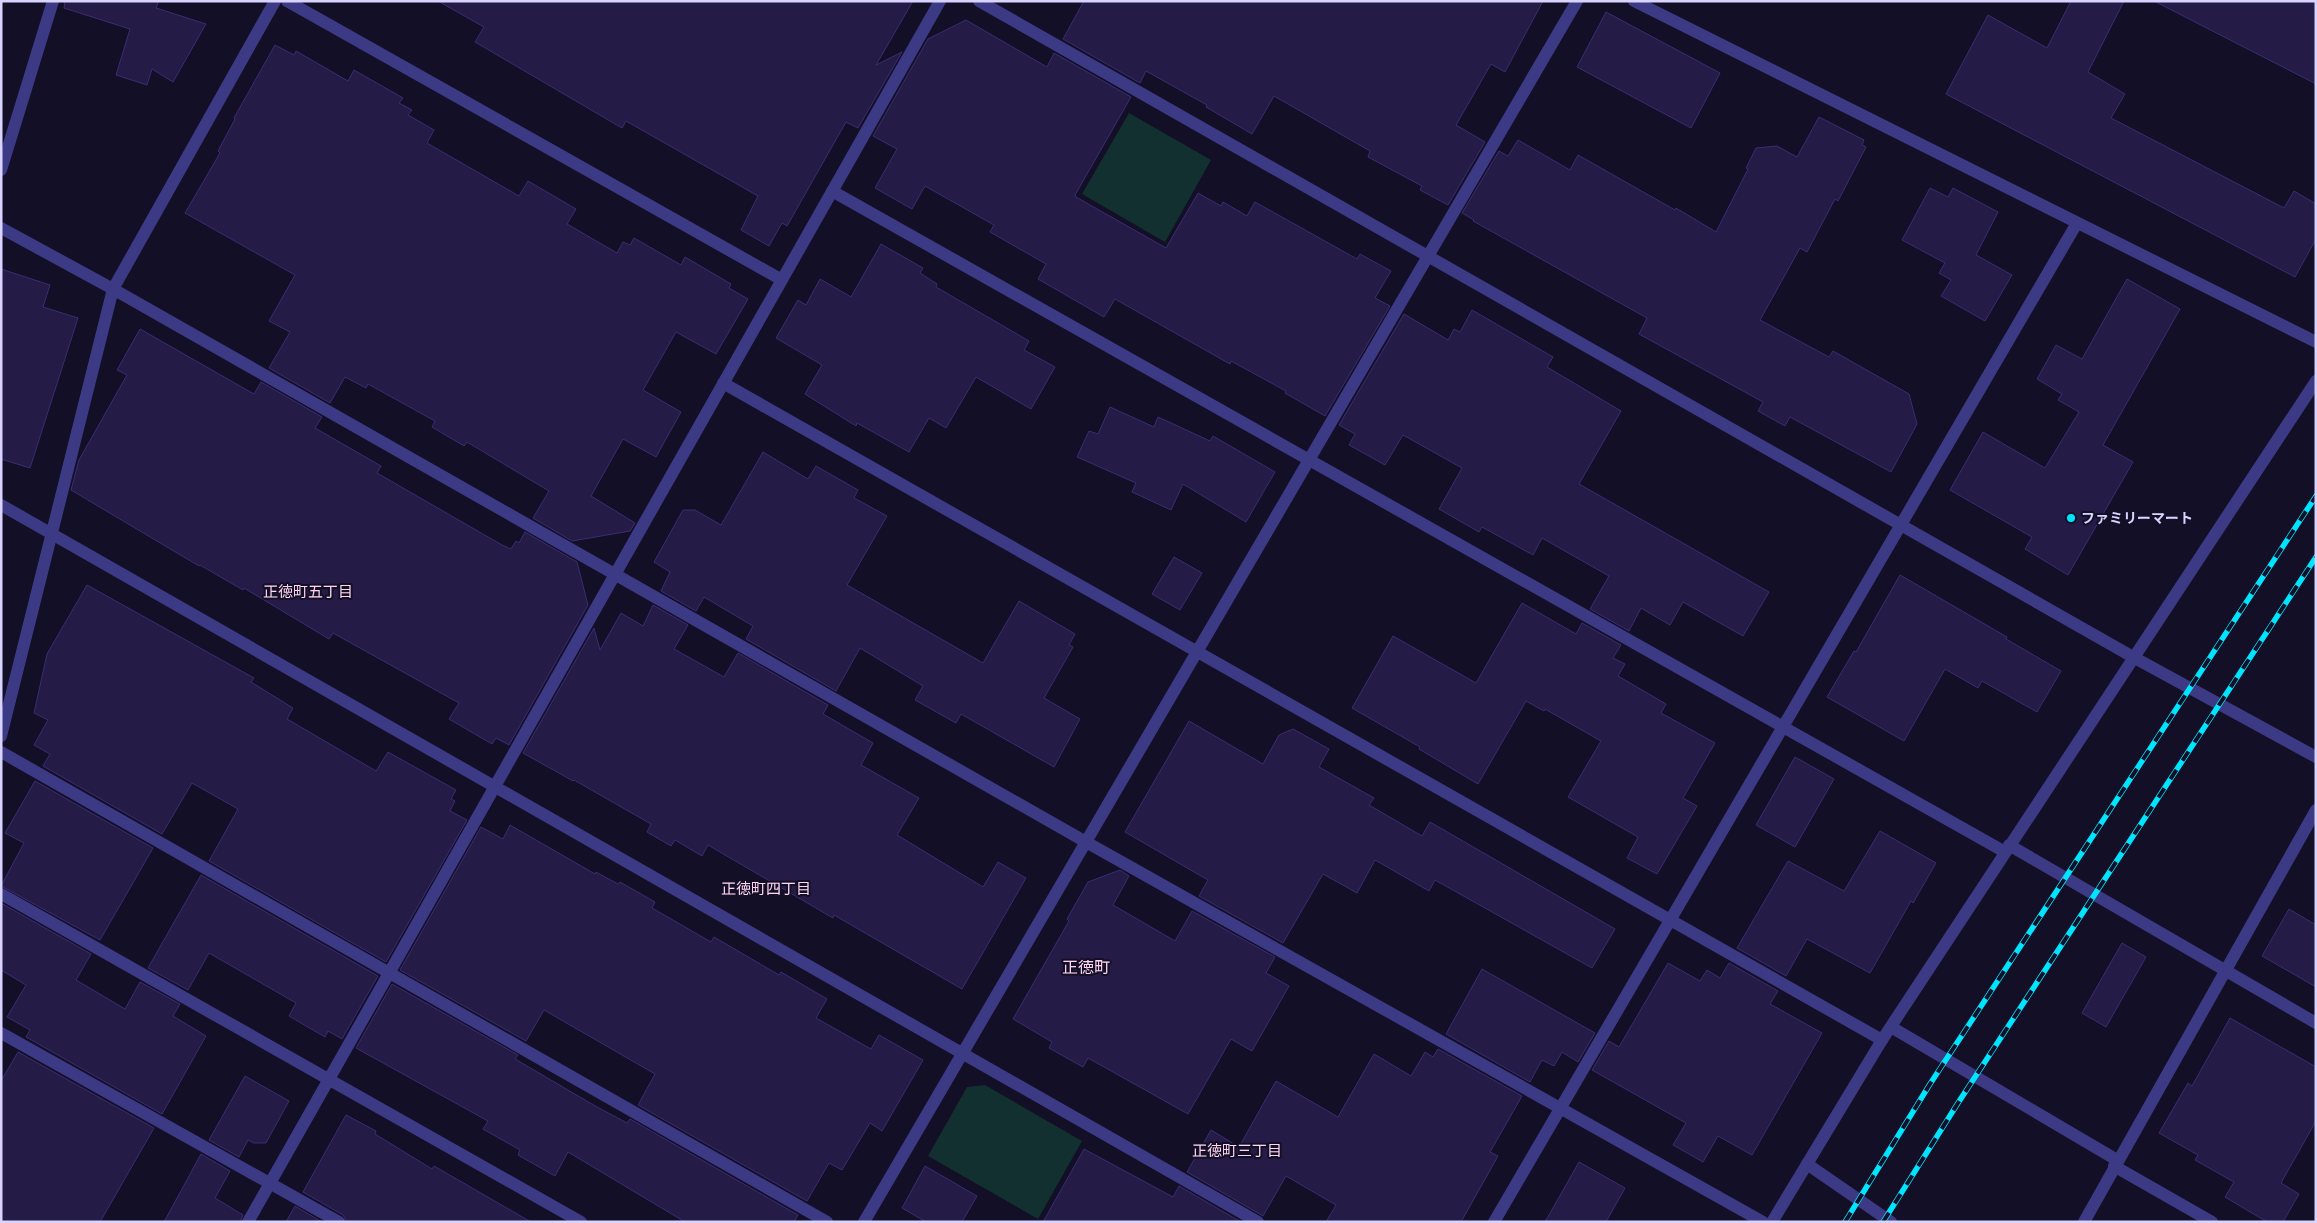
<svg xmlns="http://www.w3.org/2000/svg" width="2317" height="1223" font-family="Montserrat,'Noto Sans JP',sans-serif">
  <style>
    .green { fill: #12302f }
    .building { fill: #241b47; stroke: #3b2d73 }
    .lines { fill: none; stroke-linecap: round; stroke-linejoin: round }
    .minor { stroke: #3d3a85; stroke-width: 12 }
    .tertiary { stroke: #3d3a85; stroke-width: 12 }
    .rail-casing { stroke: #00e5ff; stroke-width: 5.5 }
    .rail { stroke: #130f26; stroke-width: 4; stroke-dasharray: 11; stroke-linecap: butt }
    .poi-dot { fill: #00e5ff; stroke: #130f26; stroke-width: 2 }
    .labels { text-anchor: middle; stroke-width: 4; stroke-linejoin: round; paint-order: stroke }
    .poi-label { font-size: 14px; font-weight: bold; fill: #d9d4ff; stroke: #130f26; text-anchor: start }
    .neighbourhood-label { font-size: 15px; fill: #ffd6f0; stroke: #130f26 }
    .quarter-label { font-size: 16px; fill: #ffd6f0; stroke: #130f26 }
  </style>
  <rect width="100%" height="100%" fill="#130f26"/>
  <path class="green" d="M1129 113 1211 160 1165 242 1082 194Z
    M985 1085 1082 1141 1038 1219 928 1156 967 1087Z"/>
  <path class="building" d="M65 1H159L156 8 206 24 173 82 152 69 147 85 116 75 130 29 64 8Z
    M438 1H913L876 65 902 52 858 128 846 122 787 226 782 223 769 246 741 230 758 196 626 121 622 128 475 42 484 27Z
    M1084 1H1543L1505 72 1491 64 1456 125 1485 142 1448 205 1420 190 1422 186 1368 157 1370 151 1274 96 1252 134 1206 107 1207 105 1146 71 1140 83 1063 39Z
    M2071 1H2124L2088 72 2125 94 2111 118 2284 208 2294 191 2316 204V239L2295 277 1946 94 1988 15 2047 48Z
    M2154 1H2316V84Z
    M1606 12 1720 73 1691 128 1577 67Z
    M966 20 1047 67 1054 53 1131 97 1075 195 1076 197 1166 248 1198 193 1221 206 1223 202 1247 216 1255 202 1357 259 1360 254 1391 271 1375 298 1390 306 1325 416 1285 393 1286 391 1231 361 1230 364 1115 299 1104 317 1038 279 1046 264 990 232 994 225 925 186 912 209 875 188 897 149 873 136 928 39Z
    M275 45 294 55 296 51 348 81 354 70 403 98 399 103 412 110 408 115 434 130 427 143 519 196 528 181 576 209 567 224 617 253 623 242 630 245 634 238 681 265 685 257 731 284 729 288 748 299 716 354 676 332 643 390 681 412 656 457 623 439 591 496 635 523 630 531 572 541 533 518 549 491 467 442 464 446 432 427 435 421 368 384 366 388 345 377 330 403 269 368 290 332 269 321 295 275 185 213 220 153 218 151 235 119 234 118Z
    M1819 117 1864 140 1862 145 1866 147 1838 201 1835 199 1807 252 1800 248 1760 320 1829 357 1833 351 1909 394 1917 424 1891 472 1790 417 1785 426 1758 411 1763 402 1639 334 1647 318 1473 221 1474 220 1462 213 1499 151 1508 156 1518 140 1570 170 1578 155 1675 210 1676 208 1716 232 1748 169 1746 168 1756 148 1777 146 1797 157Z
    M1930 188 1948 197 1953 188 1998 212 1976 255 2012 275 1985 321 1941 296 1951 280 1939 273 1945 263 1902 240Z
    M881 244 923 268 920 273 937 284 936 287 1029 341 1024 350 1055 367 1031 409 976 377 946 428 929 418 909 452 857 423 856 426 805 394 822 365 776 338 798 300 806 305 820 279 851 297Z
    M1 269 50 285 43 307 78 318 30 468 1 459Z
    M2127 279 2180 309 2103 445 2133 462 2068 575 2025 549 2032 537 1950 490 1983 432 2045 468 2079 412 2058 400 2062 394 2037 379 2056 345 2082 359Z
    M1472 310 1553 357 1547 367 1621 411 1579 484 1769 592 1743 636 1683 602 1670 625 1641 608 1629 631 1590 609 1609 576 1542 538 1533 555 1482 527 1479 532 1439 509 1462 468 1403 435 1385 465 1349 445 1355 434 1339 425 1404 314 1448 340 1454 329 1460 332Z
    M140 329 254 394 261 382 322 417 315 428 381 466 377 473 502 545 511 549 516 541 519 543 525 532 577 562 588 605 509 745 496 738 492 744 449 719 459 703 333 633 329 639 244 588 243 590 200 565 199 566 71 490 79 460 127 375 117 370Z
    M1110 407 1154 427 1158 417 1210 441 1213 436 1275 472 1246 522 1183 484 1171 510 1132 492 1136 483 1077 457 1089 431 1098 434Z
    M763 452 808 479 816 466 858 490 854 498 887 516 847 585 983 663 1019 601 1075 634 1069 645 1073 647 1044 698 1080 719 1054 767 961 714 956 723 915 700 923 686 860 648 836 691 746 639 753 626 704 597 696 611 661 591 670 572 654 562 683 510H695L721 525Z
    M1174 557 1202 573 1180 610 1152 594Z
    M1900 575 2007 637 2006 639 2061 671 2037 712 1982 681 1978 688 1945 669 1904 741 1827 697 1854 651 1856 652Z
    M87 585 254 678 251 682 293 708 287 719 376 771 388 752 456 790 451 799 455 801 450 811 467 820 386 962 209 861 238 809 192 783 162 834 43 766 50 754 34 745 48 720 34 713 47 654Z
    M1522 603 1576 634 1582 623 1621 645 1613 658 1625 664 1618 676 1666 704 1661 713 1715 743 1683 798 1697 806 1657 874 1627 858 1638 837 1568 797 1601 741 1545 709 1544 711 1526 701 1478 784 1419 749 1420 747 1352 708 1393 636 1476 683Z
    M653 605 688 625 674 649 724 677 738 653 828 705 823 714 873 743 861 765 919 798 897 835 983 887 998 862 1026 878 962 989 834 915 833 918 708 845 702 856 675 840 671 846 647 832 651 824 574 780 573 781 523 753 594 628 600 650 621 613 643 626Z
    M1189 721 1263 764 1279 735 1293 729 1329 749 1319 767 1374 798 1369 805 1422 836 1430 822 1615 929 1592 968 1435 880 1429 891 1375 860 1357 893 1323 874 1283 943 1199 896 1208 880 1125 832Z
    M1795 757 1834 779 1795 847 1756 825Z
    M35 781 153 848 100 940 1 886 24 843 5 833Z
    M510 825 595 874 596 872 618 884 620 882 655 902 652 908 711 942 714 937 779 975 781 972 827 999 816 1018 871 1049 879 1035 923 1060 882 1131 870 1123 842 1170 829 1163 807 1201 638 1105 655 1074 544 1010 526 1041 400 970 481 827 503 839Z
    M1880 831 1936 863 1913 903 1911 901 1870 973 1807 939 1786 976 1737 948 1788 861 1844 891Z
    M1120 870 1129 876 1113 905 1175 941 1192 911 1275 957 1266 973 1289 986 1252 1051 1231 1039 1188 1114 1088 1058 1083 1067 1049 1048 1052 1042 1013 1019 1069 921 1067 919 1088 882Z
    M201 875 378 976 342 1039 328 1031 325 1037 289 1016 296 1003 209 953 188 990 148 968Z
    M1 903 91 954 76 980 125 1009 140 982 180 1004 173 1016 206 1036 162 1114 26 1037 30 1030 7 1017 26 985 1 970Z
    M2289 909 2316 925V987L2262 956Z
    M2122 943 2146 957 2106 1027 2082 1013Z
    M1668 963 1700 981 1707 970 1720 978 1729 963 1778 991 1770 1004 1822 1033 1752 1155 1718 1136 1703 1162 1673 1145 1686 1123 1592 1070 1609 1041 1619 1047Z
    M1482 969 1595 1033 1578 1062 1562 1052 1554 1066 1542 1060 1530 1082 1446 1034Z
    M392 984 518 1055 515 1059 597 1107 627 1123 630 1119 798 1215 794 1222H685L568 1152 555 1176 518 1155 520 1150 483 1129 488 1121 356 1048Z
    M2230 1018 2316 1067V1121L2281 1183 2299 1194 2283 1222H2267L2225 1197 2234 1182 2195 1160 2198 1155 2159 1133 2188 1083 2192 1086Z
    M1438 1049 1522 1096 1490 1152 1498 1156 1461 1222H1326L1336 1205 1286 1176 1263 1216 1187 1172 1211 1130 1239 1147 1276 1081 1338 1117 1374 1054 1411 1076 1425 1052 1433 1057Z
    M18 1052 154 1128 100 1222H1V1081Z
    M245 1076 289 1101 266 1143H254L248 1140 239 1157 209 1140Z
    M346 1115 376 1131 375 1134 432 1169 434 1166 531 1222H347L343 1215 303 1192Z
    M1084 1149 1173 1197 1179 1186 1241 1222H1043Z
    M201 1154 230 1171 215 1198 243 1215 240 1222H164Z
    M1579 1162 1625 1188 1606 1222H1545Z
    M925 1166 977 1196 962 1222H926L902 1208Z
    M295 1206 322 1222H286Z"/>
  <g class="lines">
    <path class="minor" d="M287 1 782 280
      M979 1 2133 657 2316 757
      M1634 1 2316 342
      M1 170 53 1
      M832 191 2005 852
      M1 228 113 289 1086 842 1763 1222
      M723 383 1882 1040
      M1 505 1258 1222
      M1 736 113 289 275 1
      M1 752 827 1222
      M2009 845 2316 1023
      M1 894 581 1222
      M1891 1027 2117 1160
      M1 1033 339 1222
      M1807 1164 1891 1222
      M2114 1166 2212 1222
      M248 1222 940 1
      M864 1222 1577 1
      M1494 1222 2077 223
      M2084 1222 2316 810"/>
    <path class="tertiary" d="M1772 1222 1882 1040 2316 381"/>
    <g class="rail-casing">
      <path id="rail" d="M1845 1222 1930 1084 2316 496
        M1883 1222 1958 1103 2316 557"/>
    </g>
    <use href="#rail" class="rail"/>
  </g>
  <circle class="poi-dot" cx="2071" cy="518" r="5"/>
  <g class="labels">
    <g class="poi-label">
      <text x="2081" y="523">ファミリーマート</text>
    </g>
    <g class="neighbourhood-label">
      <text x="308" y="597">正徳町五丁目</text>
      <text x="766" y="894">正徳町四丁目</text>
      <text x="1237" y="1156">正徳町三丁目</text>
    </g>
    <g class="quarter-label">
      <text x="1086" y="973">正徳町</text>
    </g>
  </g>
  <rect width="2317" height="1223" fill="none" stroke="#d9d4ff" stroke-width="5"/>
</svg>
